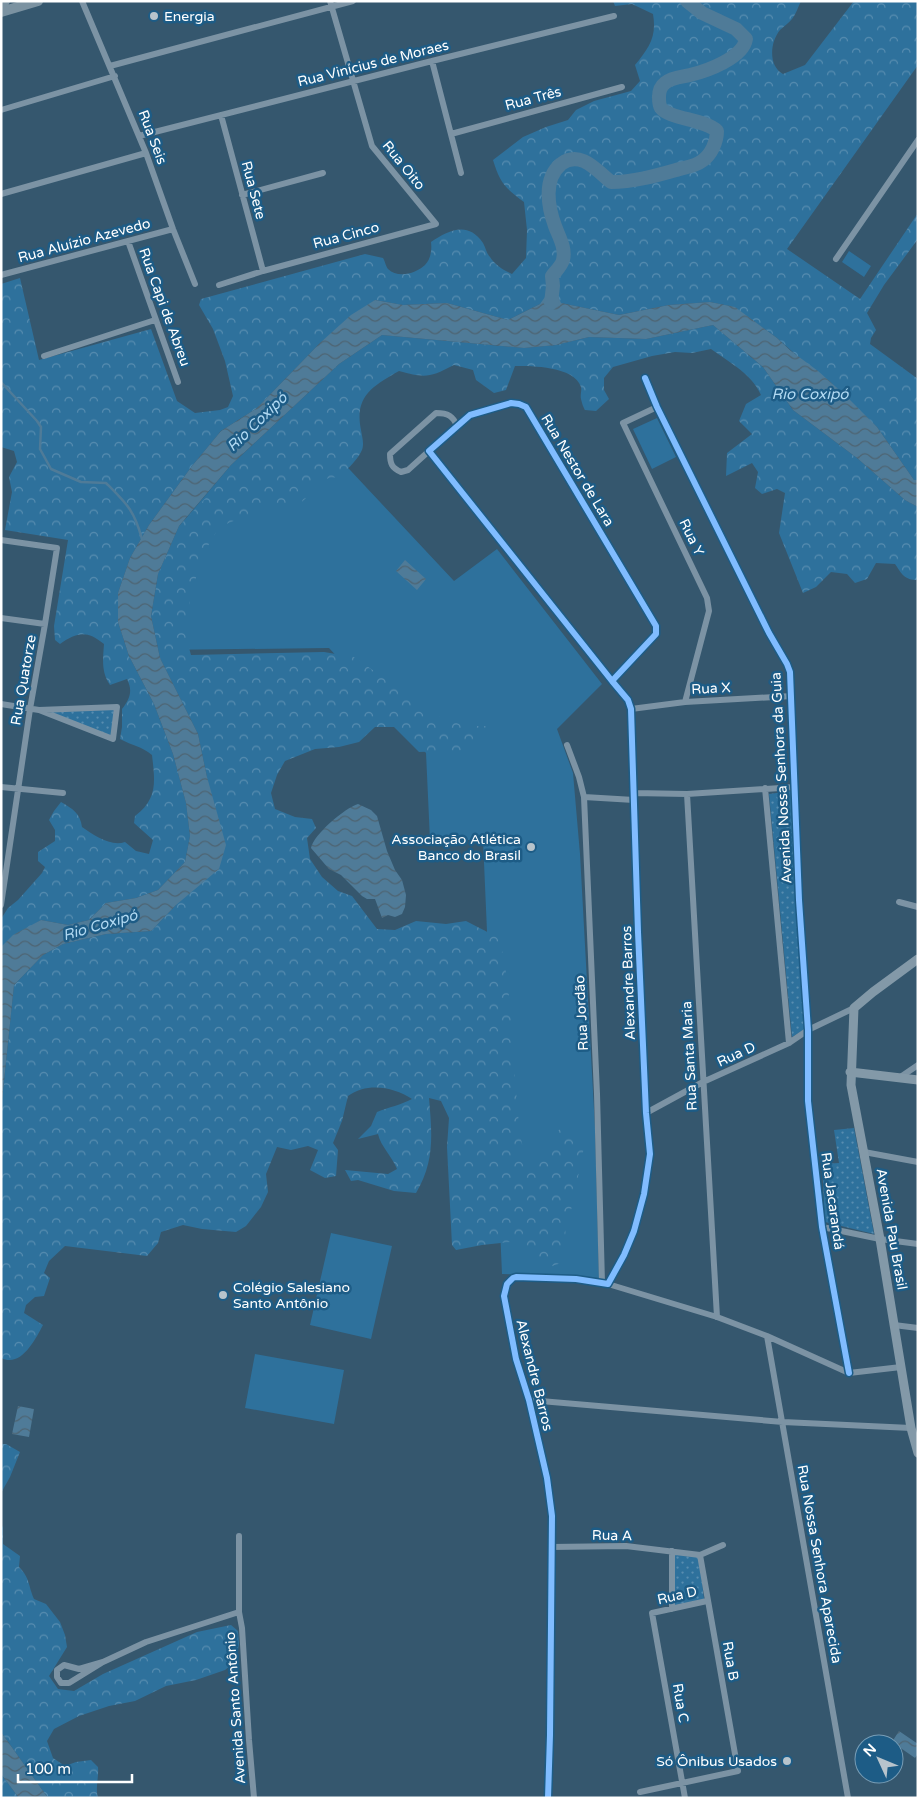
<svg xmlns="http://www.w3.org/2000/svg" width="919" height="1799" font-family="'Varela Round',sans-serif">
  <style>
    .grass { fill: #2e719c }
    .forest { fill: url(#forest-crowns) }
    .park { fill: url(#park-dots) }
    .water { fill: url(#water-waves) }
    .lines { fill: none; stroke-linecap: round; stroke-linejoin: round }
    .stream { stroke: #4f7b98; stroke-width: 2.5 }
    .river { stroke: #4f7b98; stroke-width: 14 }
    .street { stroke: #7c93a4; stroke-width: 6 }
    .secondary { stroke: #8399a8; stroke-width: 9 }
    .primary { stroke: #7b92a1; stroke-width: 10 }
    .cycleway-casing { stroke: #1d5c86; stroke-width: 9 }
    .cycleway { stroke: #80bcff; stroke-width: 6 }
    .poi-dot { fill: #b8c4cc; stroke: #1d5c86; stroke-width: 2 }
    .labels { text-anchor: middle; stroke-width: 5; stroke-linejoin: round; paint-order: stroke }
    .poi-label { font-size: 14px; fill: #fff; stroke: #1d5c86; text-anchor: start }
    .street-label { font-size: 14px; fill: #fff; stroke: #1d5c86 }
    .water-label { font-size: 15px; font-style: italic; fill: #b1d9f2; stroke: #1d5c86 }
  </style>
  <defs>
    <pattern id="forest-crowns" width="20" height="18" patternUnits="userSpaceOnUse" patternTransform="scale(1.25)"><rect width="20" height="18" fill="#2e719c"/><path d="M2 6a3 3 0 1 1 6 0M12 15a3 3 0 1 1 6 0" fill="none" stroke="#588db0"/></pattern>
    <pattern id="park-dots" width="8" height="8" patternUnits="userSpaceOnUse" patternTransform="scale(1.25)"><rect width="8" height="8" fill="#2e719c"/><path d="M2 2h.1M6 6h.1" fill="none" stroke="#588db0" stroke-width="1.8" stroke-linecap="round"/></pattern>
    <pattern id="water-waves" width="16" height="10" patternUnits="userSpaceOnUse" patternTransform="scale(1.25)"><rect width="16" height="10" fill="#4f7b98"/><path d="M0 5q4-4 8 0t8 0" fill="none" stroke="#4e6472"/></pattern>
  </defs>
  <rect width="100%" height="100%" fill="#35576e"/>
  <path class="grass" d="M849 251 871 266 864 277 842 262Z
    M292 408 454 581 497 549 602 684 557 729 573 773 580 854 595 1128 599 1278 502 1274 483 840H430L426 753 329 648 159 650 158 574 182 523 231 465Z
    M657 418 676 457 652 469 633 429Z
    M331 1233 392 1246 371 1339 310 1325Z
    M255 1354 344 1370 334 1424 245 1408Z"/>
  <path class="forest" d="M613 1H801C798 7 796 14 792 19 789 23 784 26 780 30 770 42 768 66 783 74L805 65 854 1H918V65L787 249 860 299 918 213V239L884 285 867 313 876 330 871 338 870 344 918 379V480H914L877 427 777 338 734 307 710 302 669 305 619 315 561 303 540 304 508 320 447 303 403 305 375 300 321 342 257 408 221 431 192 466 149 525 130 558 118 593V622L129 656 154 704 173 754 186 803 190 836 185 862 158 890 136 898 106 903 89 920 68 925 41 920 1 947V919L8 908 18 900 42 873 45 867 38 861V852L55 841V830L49 820 54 811 61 802C73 809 80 813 82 827 93 835 111 847 125 842L136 851 149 854 153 840 134 823 135 816C158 799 155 781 152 755 141 746 133 746 120 739L122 727V709C130 699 133 691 127 679L110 685C101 672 103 659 104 644 87 630 77 632 60 644L55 640 54 626 68 540 5 530 12 492 9 477 17 462 14 451 1 447V284L20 278 39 360 151 329 177 401 195 413 220 410 228 407 233 396 225 361 213 329 199 305 201 299 365 254 383 258C385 261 386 267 388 269 398 279 417 273 425 265 431 259 432 249 431 242 449 230 468 221 483 243 486 248 486 253 490 257 495 265 503 270 512 274L526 258 527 230 524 202C505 188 500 183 493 160L523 137 546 127 568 120 576 110 594 101 631 91 640 81 635 65C649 48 657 37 653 14L632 4 615 6Z
    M713 325 763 367 793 410 857 458 905 500 918 507V580C904 580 902 574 895 564L876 563 867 579 855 583 847 574 831 572 816 587 803 593 779 533 785 493 777 489 762 494 755 488 758 472 752 463 726 476 727 453 752 434 739 421 746 404 761 395C751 373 730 363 711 349L692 353 675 352 652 356 613 367 604 378V390L609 399 596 411 585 410C583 407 582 403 581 399 580 395 582 390 581 387 574 366 532 366 515 366L506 390 494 393 476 380 473 370 454 365C429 378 425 378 399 371 373 386 354 396 361 430 362 437 365 445 361 452 356 462 345 471 338 478 322 475 316 489 306 498 301 504 292 507 285 510L272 505 259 510 247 520H236L219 527 202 556 190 599 186 637 191 655 324 652 354 657 444 720 469 726H486L482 738 469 750 419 752 394 727H375L359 742 339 747 315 749 285 761 277 775 271 793 275 809 295 817 312 819 316 828 307 838 310 859 322 877 338 891 352 896 377 929 395 930 416 921 446 924 466 921 499 938C513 991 511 1047 517 1101 519 1122 519 1142 528 1161 547 1156 553 1151 557 1131L567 1125 584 1147 572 1207 565 1225 566 1243 561 1263 547 1268 537 1265 526 1252 510 1242 482 1245 456 1250 452 1245 447 1147 449 1118 441 1101 429 1098C432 1134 435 1161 416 1193L394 1191 358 1180 351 1181 345 1170 388 1174 397 1169C392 1156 381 1147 378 1134L358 1139 371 1126 377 1112C389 1107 401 1105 412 1099 394 1087 367 1082 348 1096L342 1121 333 1143 338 1150 336 1176 325 1178 310 1170 318 1150 308 1146 291 1150 277 1147 266 1174 268 1192 261 1207 246 1226 236 1232 202 1229 183 1225 161 1232 158 1243 147 1256 65 1246 49 1261 44 1273 50 1278 44 1296 35 1297 26 1305 24 1313 43 1325C35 1340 21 1368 1 1358V1110L14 985 43 955 63 944 106 934 151 931 176 905 207 777 198 734 160 658 151 616 158 574 179 526 292 408 339 364 382 335 524 348 556 345 589 337 646 339Z
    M1 1444H6L20 1452 10 1477 1 1493Z
    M1 1523 3 1528V1544L20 1556 19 1567C30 1578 28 1585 34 1599L46 1604 60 1622 65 1635 67 1647 49 1676 58 1689 74 1691 103 1674 197 1632 231 1625 238 1631 239 1644 236 1661 225 1670 196 1680 166 1686 135 1701 109 1706 79 1716 54 1729 47 1741 53 1758 65 1766 76 1762 91 1760 98 1767C99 1778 95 1786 98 1798H48L1 1732Z
    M1 1774 19 1798H1Z"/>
  <path class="park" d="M115 708 112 737 47 711Z
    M791 791 805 1029 792 1037 769 794Z
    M854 1128 874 1234 825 1222 822 1164 839 1163 834 1130Z
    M673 1554 699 1556 704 1599 673 1606Z"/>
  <path class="water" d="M553 286 561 303 619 315 669 305 710 302 735 307 777 338 791 351 818 371 845 395 877 427 914 480H918V507L905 500 857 458 793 410 763 367 713 325 646 339 589 337 556 345 524 348 382 335 339 364 231 465 179 526 158 574 151 616 160 658 198 734 207 777 226 845 219 869 176 905 151 931 106 934 63 944 43 955 14 985 1 1110 2 946 13 935 41 920 68 925 89 920 106 903 136 898 158 890 185 862 190 836 186 803 173 754 154 704 129 656 118 622V593L130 558 149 525 192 466 221 431 257 408 321 342 351 315 375 300 403 305 447 303 508 320 540 304Z
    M405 560 426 579 417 590 396 571Z
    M358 804 371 810 377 816 387 851 395 870 402 880 406 895 405 907 402 914 395 917 388 915 382 918 375 899H367L362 896 341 875 329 869 311 848C314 834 345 808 358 804Z
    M18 1406 34 1409 29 1437 12 1434Z
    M899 1731 918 1744V1754L915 1758 892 1742Z
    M1 1732 48 1798H19L1 1774Z"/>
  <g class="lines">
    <path class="stream" d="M1 382 37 421 41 427 40 449 51 469 81 482 106 483C127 504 134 510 142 539"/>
    <path class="river" d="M551 303 553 286 552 276C556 271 562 265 563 260 566 248 559 237 555 226 548 207 543 179 561 164 581 149 598 172 611 182 633 182 655 176 676 170 685 167 694 167 702 161 711 155 717 142 717 131 705 119 669 119 661 108 659 105 659 101 659 97 659 92 661 86 665 83 672 77 682 77 690 75 707 71 743 58 746 39L736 29 702 13 687 1"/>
    <path class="street" d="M82 1 146 153 173 229 195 284
      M432 61 461 173
      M110 66 353 1
      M1 110 115 76
      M221 115 263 271
      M451 134 622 87
      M139 136 432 61 614 16
      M1 194 146 153
      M242 195 323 173
      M128 241 178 382
      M836 259 918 140
      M1 275 173 229
      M219 285 263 271 436 224 372 146 330 1
      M44 356 155 320
      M645 378 657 407 769 633 787 664 790 672 799 900 808 1030V1101L822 1227 849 1373
      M657 407 623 423 707 598 709 611 685 702
      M429 451 408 470 401 472C392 468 390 464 390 454L436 413C448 413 453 416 457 426
      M1 540 57 548 45 624 30 709 1 905
      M1 618 45 624
      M1 704 39 710 113 739 117 707 39 710
      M631 709 685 702 792 696
      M567 745 579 777 584 797 597 1094 602 1283
      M1 787 63 793
      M765 788 789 1043
      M634 793 687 794 795 787
      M687 794 717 1317
      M584 797 634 800
      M899 902 918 907
      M899 1078 918 1065
      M646 1113 703 1082 789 1043 808 1030 854 1008
      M864 1152 918 1162
      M822 1227 880 1239 918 1244
      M608 1284 717 1317 767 1336 849 1373 901 1367
      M894 1325 918 1328
      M767 1336 848 1798
      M529 1400 783 1422 911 1428
      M239 1536V1612
      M551 1547 626 1546 700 1555 723 1545
      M672 1609V1551
      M103 1662 79 1669 64 1665 57 1670V1677L61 1683H69L103 1662 146 1642 239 1612 242 1628 249 1740 254 1798
      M640 1792 738 1771 700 1555
      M548 1798 550 1735 552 1516 547 1478 529 1400 516 1359 504 1296 507 1284 513 1278 516 1277 576 1279 608 1284 624 1255 634 1231 644 1194 650 1154 646 1113 638 932 631 709 628 700 612 681 429 451 470 415 511 403 519 404 526 407 656 626V634L612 681
      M685 1798 652 1613 707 1601"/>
    <path class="secondary" d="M918 959 873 992 854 1008 851 1085 880 1239 911 1428 918 1453
      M850 1072 918 1080"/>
    <path class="primary" d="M1 2 5 1
      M1 12 38 1"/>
    <g class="cycleway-casing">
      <path id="cycleway" d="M645 378 657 407 769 633 787 664 790 672 799 900 808 1030V1101L822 1227 849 1373
        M548 1798 550 1735 552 1516 547 1478 529 1400 516 1359 504 1296 507 1284 513 1278 516 1277 576 1279 608 1284 624 1255 634 1231 644 1194 650 1154 646 1113 638 932 631 709 628 700 612 681 429 451 470 415 511 403 519 404 526 407 656 626V634L612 681"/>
    </g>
    <use href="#cycleway" class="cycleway"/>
  </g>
  <g class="poi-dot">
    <circle cx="154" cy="16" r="5"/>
    <circle cx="531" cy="847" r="5"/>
    <circle cx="223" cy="1295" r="5"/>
    <circle cx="787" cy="1761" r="5"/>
  </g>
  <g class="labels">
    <g class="poi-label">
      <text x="164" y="21">Energia</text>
      <text x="521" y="844" text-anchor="end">Associação Atlética<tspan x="521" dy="16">Banco do Brasil</tspan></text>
      <text x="233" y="1292">Colégio Salesiano<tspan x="233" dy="16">Santo Antônio</tspan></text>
      <text x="777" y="1766" text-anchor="end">Só Ônibus Usados</text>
    </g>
    <g class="street-label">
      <text transform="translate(373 63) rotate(-14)" y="5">Rua Vinícius de Moraes</text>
      <text transform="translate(533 98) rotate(-15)" y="5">Rua Três</text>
      <text transform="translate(153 137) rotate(69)" y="5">Rua Seis</text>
      <text transform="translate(404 165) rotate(51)" y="5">Rua Oito</text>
      <text transform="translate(254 190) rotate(75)" y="5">Rua Sete</text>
      <text transform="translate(346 235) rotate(-15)" y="5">Rua Cinco</text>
      <text transform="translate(84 240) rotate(-15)" y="5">Rua Aluízio Azevedo</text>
      <text transform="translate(165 307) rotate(70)" y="5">Rua Capi de Abreu</text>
      <text transform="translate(578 470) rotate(59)" y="5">Rua Nestor de Lara</text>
      <text transform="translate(692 537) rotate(64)" y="5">Rua Y</text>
      <text transform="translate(23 680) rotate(-80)" y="5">Rua Quatorze</text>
      <text transform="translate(711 688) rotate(-3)" y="5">Rua X</text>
      <text transform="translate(781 778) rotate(-93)" y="5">Avenida Nossa Senhora da Guia</text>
      <text transform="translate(628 983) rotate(-92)" y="5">Alexandre Barros</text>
      <text transform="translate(581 1013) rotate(-93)" y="5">Rua Jordão</text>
      <text transform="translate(736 1054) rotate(-25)" y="5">Rua D</text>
      <text transform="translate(689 1056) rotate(-93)" y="5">Rua Santa Maria</text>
      <text transform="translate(833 1201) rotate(82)" y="5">Rua Jacarandá</text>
      <text transform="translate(892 1229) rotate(80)" y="5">Avenida Pau Brasil</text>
      <text transform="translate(535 1375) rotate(76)" y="5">Alexandre Barros</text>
      <text transform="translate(612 1535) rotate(1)" y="5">Rua A</text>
      <text transform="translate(820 1564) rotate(80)" y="5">Rua Nossa Senhora Aparecida</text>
      <text transform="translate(677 1595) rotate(-13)" y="5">Rua D</text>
      <text transform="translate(731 1661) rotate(80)" y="5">Rua B</text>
      <text transform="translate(681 1703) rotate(80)" y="5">Rua C</text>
      <text transform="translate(235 1708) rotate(-94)" y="5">Avenida Santo Antônio</text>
    </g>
    <g class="water-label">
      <text x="810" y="399">Rio Coxipó</text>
      <text transform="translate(257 422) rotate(-44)" y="5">Rio Coxipó</text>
      <text transform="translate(100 925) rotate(-16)" y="5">Rio Coxipó</text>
    </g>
  </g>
  <rect width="919" height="1799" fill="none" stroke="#ffffff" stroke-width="5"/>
  <g transform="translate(879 1759) rotate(314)"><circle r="24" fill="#1d5c86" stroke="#779db6"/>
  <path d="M0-4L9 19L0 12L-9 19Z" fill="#b8c4cc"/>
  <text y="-8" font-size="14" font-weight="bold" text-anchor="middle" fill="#ffffff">N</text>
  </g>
  <path d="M18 1774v8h114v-8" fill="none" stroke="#ffffff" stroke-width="2.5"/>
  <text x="25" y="1774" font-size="15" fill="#ffffff" stroke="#1d5c86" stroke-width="4" paint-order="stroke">100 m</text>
</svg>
